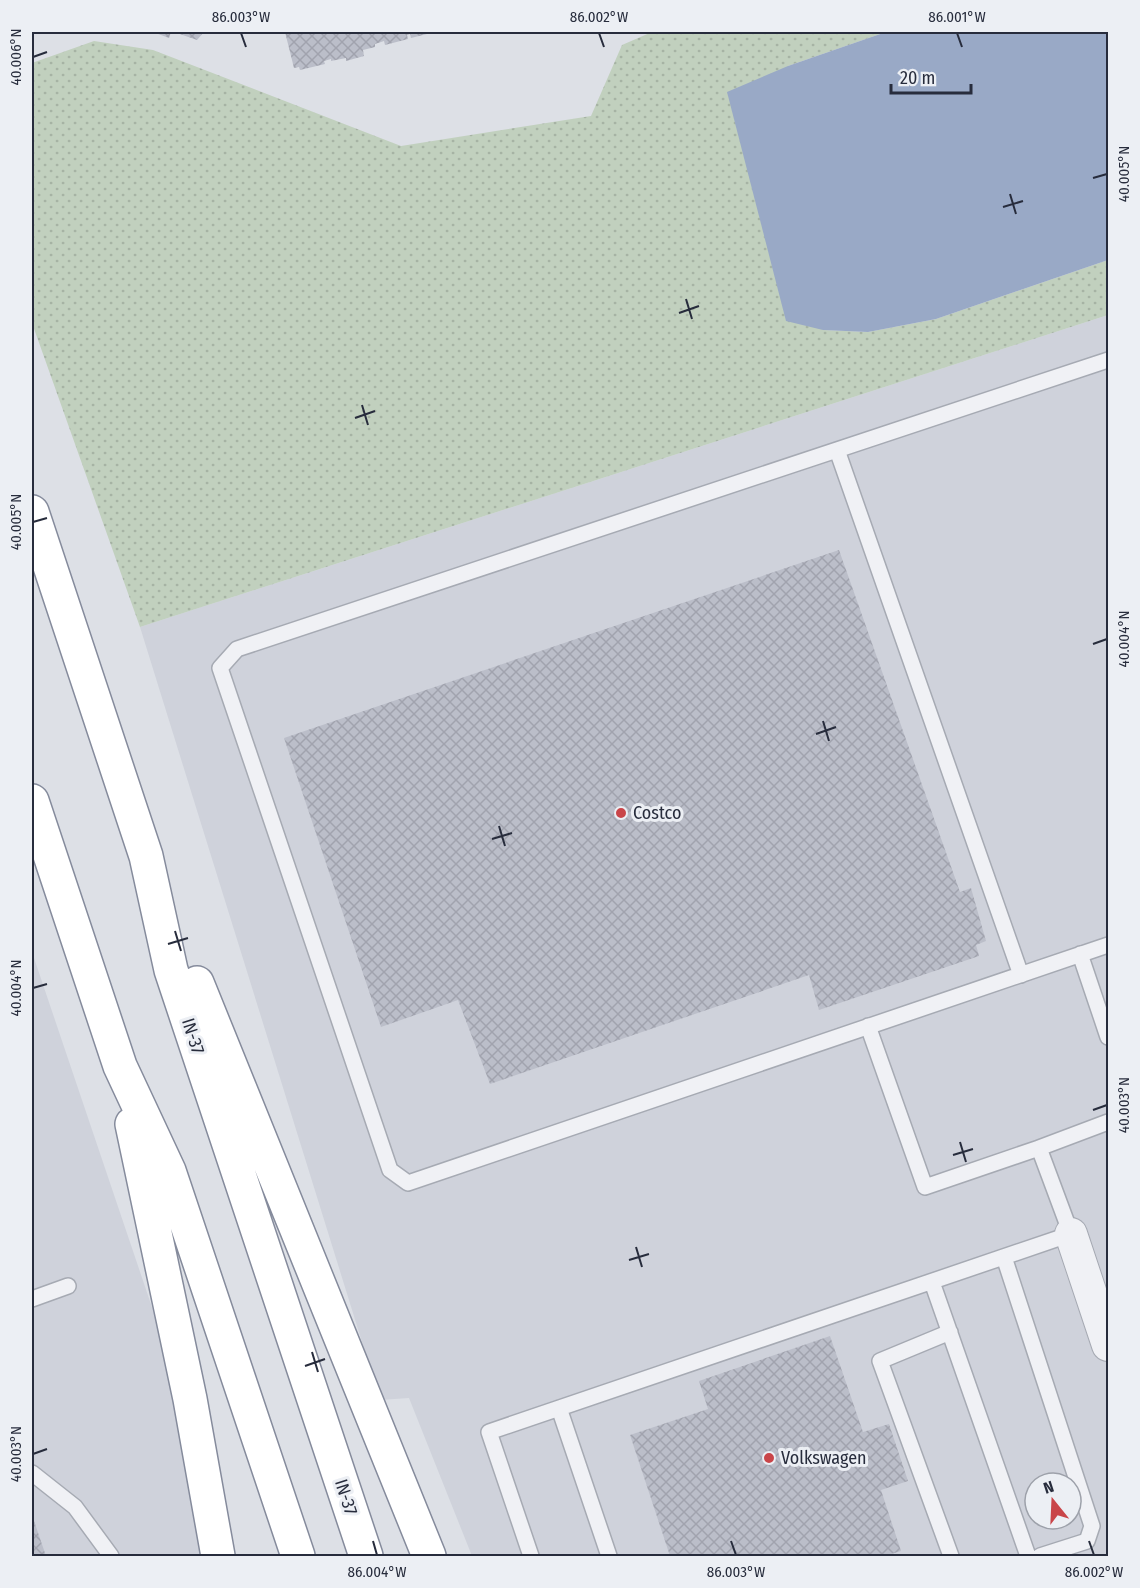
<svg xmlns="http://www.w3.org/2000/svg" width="1140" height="1588" font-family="'Fira Sans Condensed',sans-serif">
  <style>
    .built { fill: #cfd2db; fill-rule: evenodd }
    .green { fill: url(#green-dots) }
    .water { fill: #99a9c6 }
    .building { fill: url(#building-cross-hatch) }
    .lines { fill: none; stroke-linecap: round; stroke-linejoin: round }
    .lane-casing { stroke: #a6aab3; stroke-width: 18 }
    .street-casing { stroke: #a6aab3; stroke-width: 34 }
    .highway-casing { stroke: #858b9c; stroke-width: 36 }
    .lane { stroke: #f0f1f5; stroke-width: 15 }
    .street { stroke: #f0f1f5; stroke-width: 32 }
    .highway { stroke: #fff; stroke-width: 33 }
    .ticks { fill: none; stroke: #272c3c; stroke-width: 2 }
    .poi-dot { fill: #c94549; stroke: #eceff4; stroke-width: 2 }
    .labels { text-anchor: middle; stroke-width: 6; stroke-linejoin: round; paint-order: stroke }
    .poi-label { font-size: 18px; fill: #272c3c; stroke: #eceff4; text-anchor: start }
    .street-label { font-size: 18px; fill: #272c3c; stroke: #eceff4 }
    .neatline { fill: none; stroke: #272c3c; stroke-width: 2 }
    .ticks-label { font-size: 15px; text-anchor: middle; fill: #272c3c }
  </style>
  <defs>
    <pattern id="green-dots" width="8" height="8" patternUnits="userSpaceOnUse" patternTransform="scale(1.5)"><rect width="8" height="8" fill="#c1d0be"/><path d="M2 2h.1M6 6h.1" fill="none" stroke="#a6b3a4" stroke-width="1.8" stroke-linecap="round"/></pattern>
    <pattern id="building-cross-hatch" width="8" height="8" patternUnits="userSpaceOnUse" patternTransform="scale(1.5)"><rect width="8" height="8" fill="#bbbec9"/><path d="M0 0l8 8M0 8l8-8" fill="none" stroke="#a1a3ae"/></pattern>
  </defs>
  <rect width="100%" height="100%" fill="#dde0e6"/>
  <path class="built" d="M1108 315V1556H472L409 1398 380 1400 140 627ZM1035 1483H1071V1519H1035Z
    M32 952 236 1556H32Z"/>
  <path class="green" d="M652 32H886L788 66 823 330 868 332 936 319 1108 260V315L140 627 32 323V63L94 41 153 50 401 146 591 116 622 45Z"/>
  <path class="water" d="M886 32H1108V260L936 319 868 332 823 330 786 321 727 92 788 66Z"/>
  <path class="building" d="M153 32H171L169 38Z
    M174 32H204L197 40Z
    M285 32H435L411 38 410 34 407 35 408 39 385 45 384 41 375 44V47L363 50 364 56 346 61V58L331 61V59L324 61 325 64 300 70 299 67 294 68Z
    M839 550 960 892 971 888 986 941 976 945 979 956 819 1010 809 975 490 1084 458 1000 381 1027 284 738Z
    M830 1336 863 1432 889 1424 908 1481 881 1490 901 1551 885 1556H670L630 1435 708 1409 699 1381Z
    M32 1515 46 1556H32Z"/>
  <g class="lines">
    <g class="lane-casing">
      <path id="lane" d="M1108 360 237 649 220 668 390 1170 408 1183 1108 945
        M837 450 1021 975
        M1080 954 1108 1037
        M868 1026 925 1187 1039 1148
        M1004 1257 1092 1526 1087 1541 1040 1556
        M932 1282 1028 1556
        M32 1299 68 1286
        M950 1332 880 1361 951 1556
        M559 1408 609 1556
        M32 1473 75 1507 111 1556
        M531 1556 489 1432 1071 1234 1039 1148 1108 1122"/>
    </g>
    <g class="street-casing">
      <path id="street" d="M1071 1234 1108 1345"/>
    </g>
    <g class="highway-casing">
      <path id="highway" d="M32 512 146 856 171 970 366 1556
        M32 801 120 1066 169 1171 298 1556
        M197 983 429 1556
        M132 1124 190 1399 218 1556"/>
    </g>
    <use href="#lane" class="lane"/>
    <use href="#street" class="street"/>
    <use href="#highway" class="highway"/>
  </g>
  <path class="ticks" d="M241 33 246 47M599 33 604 47M957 33 962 47M33 57 47 52M1093 178 1107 174M1010 194 1016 214M1003 207 1023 201M686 299 692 319M679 313 699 306M362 405 368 425M355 418 375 411M33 522 47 518M1093 644 1107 639M823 721 829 741M816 734 836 727M499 826 505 846M492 839 512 833M175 931 181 951M168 944 188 938M33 988 47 984M1093 1110 1107 1105M960 1142 966 1162M953 1155 973 1149M636 1247 642 1267M629 1260 649 1254M312 1352 318 1372M305 1366 325 1359M33 1454 47 1449M373 1541 377 1555M731 1541 736 1555M1089 1541 1094 1555"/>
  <g class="poi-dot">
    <circle cx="621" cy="813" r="6"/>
    <circle cx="769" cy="1458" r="6"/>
  </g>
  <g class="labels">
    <g class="poi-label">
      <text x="633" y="819">Costco</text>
      <text x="781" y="1464">Volkswagen</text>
    </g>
    <g class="street-label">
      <text transform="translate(193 1036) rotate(72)" y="6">IN-37</text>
      <text transform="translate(346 1497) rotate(72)" y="6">IN-37</text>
    </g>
  </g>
  <rect width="1140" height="1588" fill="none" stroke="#eceff4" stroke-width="66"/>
  <g transform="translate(1053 1501) rotate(342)"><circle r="28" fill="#eceff4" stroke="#9da1aa" stroke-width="1.5"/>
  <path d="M0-4.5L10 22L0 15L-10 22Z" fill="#c94549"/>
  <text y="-9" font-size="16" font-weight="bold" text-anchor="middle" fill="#272c3c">N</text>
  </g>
  <path d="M891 84v9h80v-9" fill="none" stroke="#272c3c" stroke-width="3"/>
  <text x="900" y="84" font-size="18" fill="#272c3c" stroke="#eceff4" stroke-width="4.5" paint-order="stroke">20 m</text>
  <rect x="33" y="33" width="1074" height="1522" class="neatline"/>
  <g class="ticks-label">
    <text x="241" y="22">86.003°W</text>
    <text x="599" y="22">86.002°W</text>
    <text x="957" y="22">86.001°W</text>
    <text transform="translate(16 57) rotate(-90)" y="5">40.006°N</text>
    <text transform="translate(1124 174) rotate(-90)" y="5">40.005°N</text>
    <text transform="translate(16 522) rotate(-90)" y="5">40.005°N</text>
    <text transform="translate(1124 639) rotate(-90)" y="5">40.004°N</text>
    <text transform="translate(16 988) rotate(-90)" y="5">40.004°N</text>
    <text transform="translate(1124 1105) rotate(-90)" y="5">40.003°N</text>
    <text transform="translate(16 1454) rotate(-90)" y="5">40.003°N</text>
    <text x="377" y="1577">86.004°W</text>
    <text x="736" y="1577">86.003°W</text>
    <text x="1094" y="1577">86.002°W</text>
  </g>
</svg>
